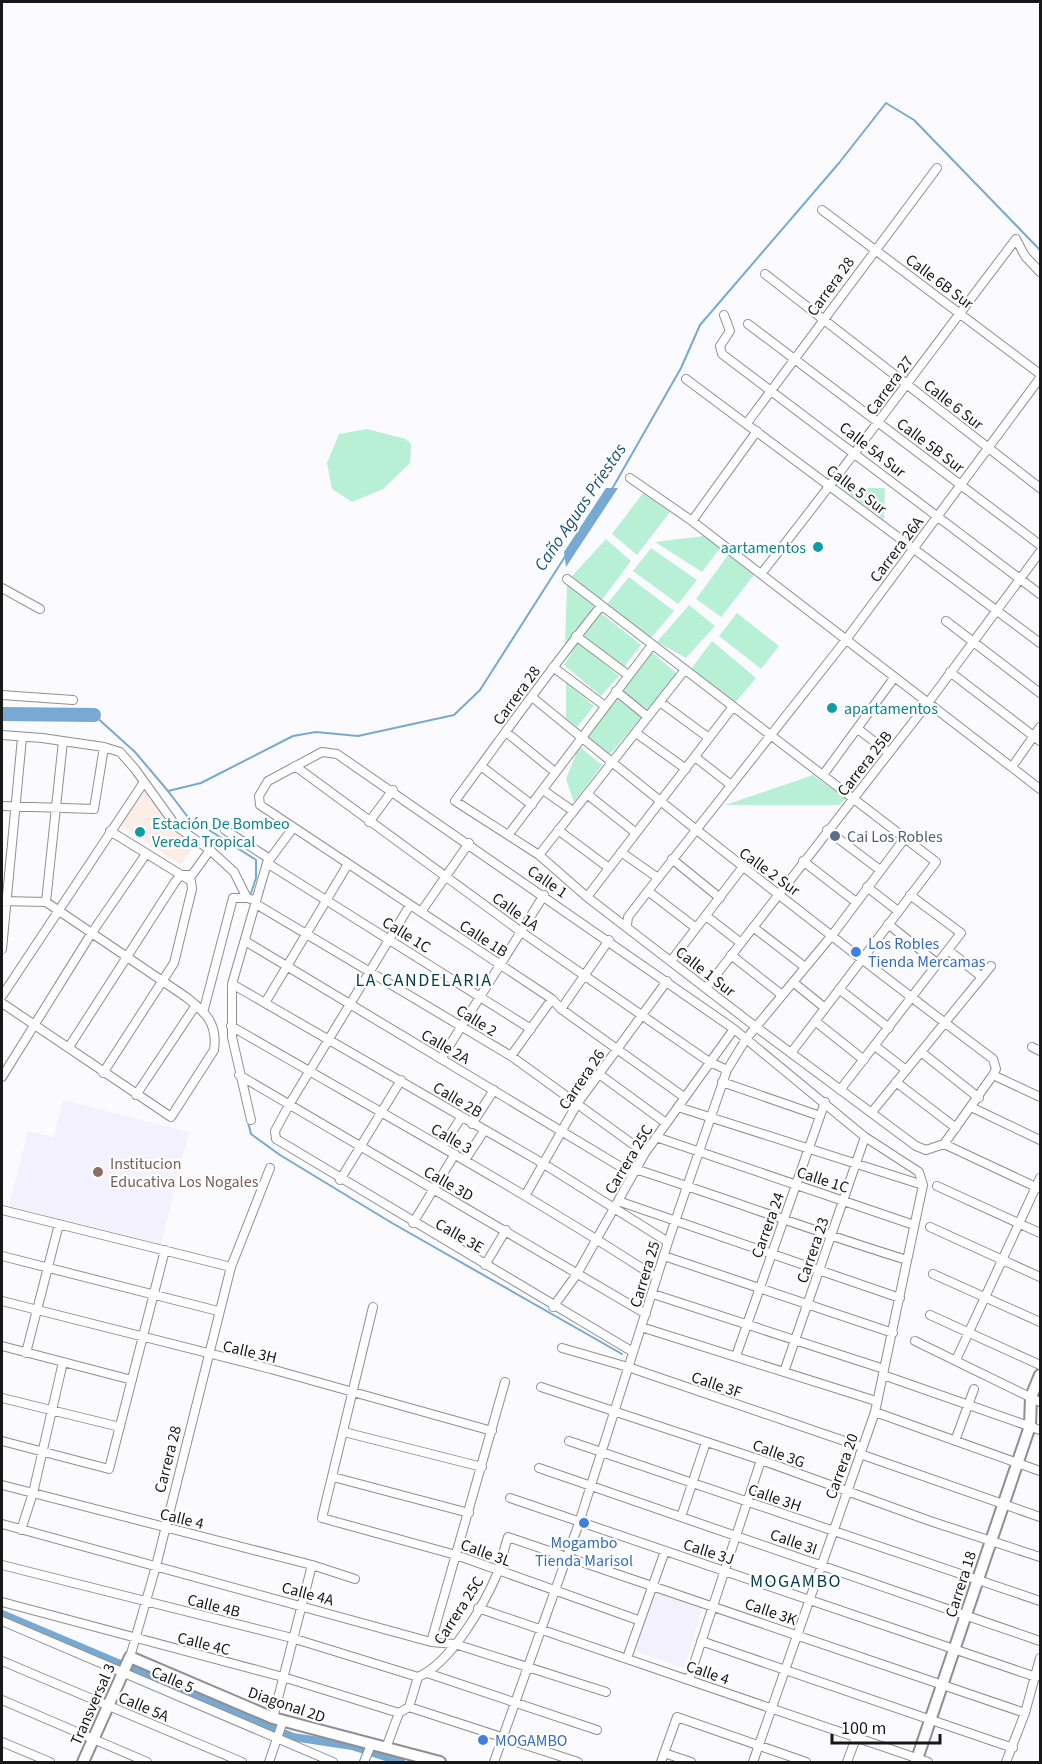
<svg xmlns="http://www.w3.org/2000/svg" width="1042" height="1764" font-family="'Source Sans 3',sans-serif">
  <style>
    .industrial { fill: #fceee7 }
    .built { fill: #f3f1fd }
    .green { fill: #b8f0d5 }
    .water { fill: #78a9d2 }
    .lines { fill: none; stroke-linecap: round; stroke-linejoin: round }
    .stream { stroke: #78a9d2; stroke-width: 2 }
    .canal { stroke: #78a9d2; stroke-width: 8 }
    .river { stroke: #78a9d2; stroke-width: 14 }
    .street-casing { stroke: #8f8e92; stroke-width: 10 }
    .secondary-casing { stroke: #8f8e92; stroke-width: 14 }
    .street { stroke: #fff; stroke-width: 8 }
    .secondary { stroke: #fff; stroke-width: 10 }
    .culture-dot { fill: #0f9aa8; stroke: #fff; stroke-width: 2 }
    .service-dot { fill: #5c6f8a; stroke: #fff; stroke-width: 2 }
    .shop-dot { fill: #3f7fe0; stroke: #fff; stroke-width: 2 }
    .education-dot { fill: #8d6e63; stroke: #fff; stroke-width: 2 }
    .labels { text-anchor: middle; stroke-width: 4.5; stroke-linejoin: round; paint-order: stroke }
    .street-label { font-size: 16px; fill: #171718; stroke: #fff }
    .culture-label { font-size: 16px; fill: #0d838f; stroke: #fff; text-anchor: start }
    .service-label { font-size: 16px; fill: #4e5e75; stroke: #fff; text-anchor: start }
    .shop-label { font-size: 16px; fill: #366cbe; stroke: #fff; text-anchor: start }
    .education-label { font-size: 16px; fill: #785e54; stroke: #fff; text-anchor: start }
    .water-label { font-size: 18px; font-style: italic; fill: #1c527a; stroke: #fff }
    .neighbourhood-label { font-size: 18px; letter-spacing: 1.5px; fill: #003d4a; stroke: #fff }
  </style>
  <rect width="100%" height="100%" fill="#fbfbff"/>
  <path class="industrial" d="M144 792 170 823 195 844 181 865 119 824Z"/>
  <path class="built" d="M63 1100 189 1132 161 1244 9 1206 28 1131 54 1137Z
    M654 1591 702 1609 684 1668 633 1651Z"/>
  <path class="green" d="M367 429 406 439 411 444 410 463 383 489 352 502 332 489 327 463 339 434Z
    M841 488H885L884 520Z
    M643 493 670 512 637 555 612 534Z
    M704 536 720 548 702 572 655 542Z
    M606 539 631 561 602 600 571 577Z
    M651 548 697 580 678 604 633 571Z
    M728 555 754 575 721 617 696 599Z
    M629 577 674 611 650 639 606 605Z
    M567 585 595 607 565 646Z
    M689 605 715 626 686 658 657 642Z
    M601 613 641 645 624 667 584 636Z
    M737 613 779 646 761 669 719 636Z
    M712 641 756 678 735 703 691 669Z
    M578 642 619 676 601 696 564 665Z
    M651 651 677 674 649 710 619 690Z
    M566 682 594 706 577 727 566 718Z
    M615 697 641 718 610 754 584 735Z
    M579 746 602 765 574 802 566 779Z
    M813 775 846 799 839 805H725Z"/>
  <path class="water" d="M606 488H618L566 567 564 552Z"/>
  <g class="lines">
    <path class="stream" d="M612 489 681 368 700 325 839 163 886 103 914 120 1040 250
      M94 715 135 752 168 791 201 783 293 736 316 732 358 736 454 715 480 690 566 555
      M168 791 187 816 256 860V878L251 893
      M248 1122 251 1134 280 1155 392 1223 622 1354"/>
    <path class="canal" d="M2 1614 293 1737 352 1746 401 1762"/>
    <path class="river" d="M2 714 94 715"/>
    <g class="street-casing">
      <path id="street" d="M822 210 1040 374
        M765 274 1040 488
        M724 315 730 331 720 346 722 354 1040 594
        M748 324 1040 545
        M686 379 1040 643
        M747 423 937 168
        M630 478 692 521 1040 789
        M692 521 757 431
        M761 574C848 464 931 351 1016 239L1025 256 1040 272
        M567 579 936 862 791 1053
        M2 588 40 609
        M946 621 1040 693
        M576 636 628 675
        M553 667 605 706
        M950 672 1040 741
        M616 691 648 717
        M2 695 73 700
        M532 697C683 821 836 941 993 1059L996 1069 993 1075 944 1144 926 1150 916 1146 756 1027 587 897 539 855 455 801C503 736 550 669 601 606
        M660 702 709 738
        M858 729 889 753
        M506 732 555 772
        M636 733 686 769
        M2 735 42 738 104 747 120 752 135 769 176 826 210 850 234 872 247 898 254 900 256 904 511 1056 645 1153
        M695 757 731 785
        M295 766 520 931 708 1061 727 1070
        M481 766 532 805
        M1012 767 1040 727
        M823 775 894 678
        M543 790 573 811
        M587 794 636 833
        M2 806 94 809 104 747
        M369 822 393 790
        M225 830 270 859
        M558 830 609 868
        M827 830 880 870
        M509 834 652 645
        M621 852 658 878
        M539 855 684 671
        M672 859 720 898
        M803 861 856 902
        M267 863 531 1029
        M867 887 898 911
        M648 891 696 928
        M587 897 732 708
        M2 901 46 902 186 997C205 1012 218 1023 214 1050L171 1117 2 1003
        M46 902 63 741
        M410 905 289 1105 275 1131 276 1139 633 1352
        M421 912 469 843
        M706 916 741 943
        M888 924 938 964
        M627 925 628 917 648 891 845 641 1040 378
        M753 927 805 967
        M245 941 626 1170 635 1169C726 1198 815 1232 907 1260
        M2 949 22 738
        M948 950 982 977
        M731 955 782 995
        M671 961 742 868
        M793 982 825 1008
        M232 984 544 1164 668 1242
        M706 988 928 703 1040 552
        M839 989 889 1028
        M2 996 144 782
        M265 1003 348 864
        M204 1009 233 898H247
        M561 1009 609 940
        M815 1021 864 1060
        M231 1026C374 1109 519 1188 657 1278
        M875 1046 906 1070
        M69 1047 175 882 181 875H192L210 850
        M1032 1047 1040 1051
        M921 1052 979 1098
        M511 1056 552 999
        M441 1059 544 895
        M103 1073 174 963 192 889 191 881 110 831
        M599 1074 666 1123
        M239 1075 646 1314
        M993 1075 1040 1097
        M2 1077 91 934 146 854
        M722 1082 820 1116
        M896 1082 956 1128
        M840 1090 961 933 910 895
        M136 1095 196 1005
        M684 1097 561 1009 552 999 260 805 259 796 268 781 322 752 337 754 734 1029 865 1137 919 1172 923 1185 875 1412 753 1762
        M678 1107 923 1185
        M971 1107 1040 1140
        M872 1112 991 966
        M251 1120 232 1037V984L267 863 293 828
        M472 1124 494 1090
        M656 1137 914 1225
        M944 1144 1038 1188
        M442 1147 461 1118
        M465 1160 484 1131
        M340 1180 401 1080
        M937 1186 1040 1233
        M525 1196 577 1104 667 981
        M618 1201 900 1298
        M2 1210 231 1267
        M413 1223 455 1154
        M930 1227 1040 1277
        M2 1256 218 1311
        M664 1256 893 1333
        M485 1265 506 1230
        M933 1274 1040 1322
        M653 1294 884 1369
        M2 1301 271 1369 492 1431
        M373 1307 322 1518 456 1555 638 1620
        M553 1307 577 1274 645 1153 734 1029
        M930 1315 1040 1365
        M641 1327 876 1401
        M915 1341 1040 1402
        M2 1346 132 1380
        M562 1348 628 1367 862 1447
        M26 1353 59 1224
        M736 1356 825 1102
        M956 1360 1040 1178
        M784 1372 865 1137
        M883 1375 1040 1430
        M541 1387 761 1460 930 1521 1040 1557
        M2 1398 120 1427
        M875 1412 1040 1471
        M344 1432 482 1467
        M2 1441 109 1469 165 1250
        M569 1441 1040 1601
        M955 1441 974 1389
        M860 1454 1040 1517
        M539 1468 1040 1641
        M333 1477 469 1513
        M2 1485 312 1565 355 1579
        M510 1498 1036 1677
        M681 1517 706 1442
        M2 1524 431 1642 455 1644 606 1692
        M21 1530 33 1493 63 1362
        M2 1565 292 1638 418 1677
        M2 1602 283 1677 399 1713
        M478 1608 928 1762
        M2 1621 333 1762
        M701 1641 1013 1748
        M431 1642 505 1382
        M130 1657 156 1566 231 1267 270 1168
        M627 1658 665 1551
        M2 1661 242 1762
        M427 1673 597 1730
        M689 1679 761 1460
        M2 1700 147 1762
        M409 1707 578 1762
        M273 1718 312 1565
        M2 1742 50 1762
        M386 1748 399 1713 409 1707 418 1677C451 1663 484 1605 498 1572 502 1561 504 1548 508 1537L1025 1713
        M664 1753 691 1762
        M269 1762 283 1721
        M364 1762 371 1745
        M494 1762 579 1523 668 1242 727 1070 746 1039 833 934 905 838
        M661 1762 677 1717 806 1762
        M847 1762 856 1738
        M1006 1762 1025 1713 1040 1658"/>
    </g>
    <g class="secondary-casing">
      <path id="secondary" d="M83 1762 130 1657 273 1718 440 1762
        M916 1762 1030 1426 1031 1397 1040 1375"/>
    </g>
    <use href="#street" class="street"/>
    <use href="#secondary" class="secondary"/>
  </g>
  <g class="culture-dot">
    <circle cx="818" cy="547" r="6"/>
    <circle cx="832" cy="708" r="6"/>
    <circle cx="140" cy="832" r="6"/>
  </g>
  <circle class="service-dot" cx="835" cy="836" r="6"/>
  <g class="shop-dot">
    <circle cx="856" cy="952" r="6"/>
    <circle cx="584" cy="1523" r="6"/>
    <circle cx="483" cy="1740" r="6"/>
  </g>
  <circle class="education-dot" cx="98" cy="1172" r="6"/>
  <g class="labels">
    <g class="street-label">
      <text transform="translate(940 281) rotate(37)" y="6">Calle 6B Sur</text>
      <text transform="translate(830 286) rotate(-54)" y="6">Carrera 28</text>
      <text transform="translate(889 385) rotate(-54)" y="6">Carrera 27</text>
      <text transform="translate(954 404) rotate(38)" y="6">Calle 6 Sur</text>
      <text transform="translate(931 445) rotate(37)" y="6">Calle 5B Sur</text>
      <text transform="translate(873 449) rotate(38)" y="6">Calle 5A Sur</text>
      <text transform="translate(857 489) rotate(37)" y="6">Calle 5 Sur</text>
      <text transform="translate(896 549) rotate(-53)" y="6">Carrera 26A</text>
      <text transform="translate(516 695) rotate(-54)" y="6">Carrera 28</text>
      <text transform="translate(864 763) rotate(-52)" y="6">Carrera 25B</text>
      <text transform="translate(770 871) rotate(36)" y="6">Calle 2 Sur</text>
      <text transform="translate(548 881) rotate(35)" y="6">Calle 1</text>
      <text transform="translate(516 911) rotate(36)" y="6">Calle 1A</text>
      <text transform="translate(407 934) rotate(32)" y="6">Calle 1C</text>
      <text transform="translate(484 938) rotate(33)" y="6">Calle 1B</text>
      <text transform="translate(706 971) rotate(38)" y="6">Calle 1 Sur</text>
      <text transform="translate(477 1020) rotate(32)" y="6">Calle 2</text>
      <text transform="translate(446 1046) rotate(30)" y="6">Calle 2A</text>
      <text transform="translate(581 1079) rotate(-56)" y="6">Carrera 26</text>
      <text transform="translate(458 1099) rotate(31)" y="6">Calle 2B</text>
      <text transform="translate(452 1138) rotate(30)" y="6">Calle 3</text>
      <text transform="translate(628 1159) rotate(-59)" y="6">Carrera 25C</text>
      <text transform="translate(823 1179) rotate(18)" y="6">Calle 1C</text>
      <text transform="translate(449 1183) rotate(30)" y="6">Calle 3D</text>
      <text transform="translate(767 1225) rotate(-70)" y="6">Carrera 24</text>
      <text transform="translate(460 1235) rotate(30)" y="6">Calle 3E</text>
      <text transform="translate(812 1250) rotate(-71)" y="6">Carrera 23</text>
      <text transform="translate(644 1274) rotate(-73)" y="6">Carrera 25</text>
      <text transform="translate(250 1351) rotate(13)" y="6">Calle 3H</text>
      <text transform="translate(717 1384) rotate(19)" y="6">Calle 3F</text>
      <text transform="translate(779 1453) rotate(20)" y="6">Calle 3G</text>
      <text transform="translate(167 1459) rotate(-76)" y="6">Carrera 28</text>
      <text transform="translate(841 1466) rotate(-70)" y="6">Carrera 20</text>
      <text transform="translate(775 1497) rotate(19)" y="6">Calle 3H</text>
      <text transform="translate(182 1518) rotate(14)" y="6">Calle 4</text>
      <text transform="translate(794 1541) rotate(19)" y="6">Calle 3I</text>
      <text transform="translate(709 1551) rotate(18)" y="6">Calle 3J</text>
      <text transform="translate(486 1552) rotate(20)" y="6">Calle 3L</text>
      <text transform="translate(960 1584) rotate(-72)" y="6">Carrera 18</text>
      <text transform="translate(308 1593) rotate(15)" y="6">Calle 4A</text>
      <text transform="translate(214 1605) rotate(14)" y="6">Calle 4B</text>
      <text transform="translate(458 1610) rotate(-57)" y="6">Carrera 25C</text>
      <text transform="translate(771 1611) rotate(19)" y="6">Calle 3K</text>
      <text transform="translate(204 1643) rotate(14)" y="6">Calle 4C</text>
      <text transform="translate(708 1672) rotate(19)" y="6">Calle 4</text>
      <text transform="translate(173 1679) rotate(23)" y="6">Calle 5</text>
      <text transform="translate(92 1704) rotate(-66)" y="6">Transversal 3</text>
      <text transform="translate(287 1704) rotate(19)" y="6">Diagonal 2D</text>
      <text transform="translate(144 1706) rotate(23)" y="6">Calle 5A</text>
    </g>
    <g class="culture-label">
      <text x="806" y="553" text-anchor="end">aartamentos</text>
      <text x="844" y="714">apartamentos</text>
      <text x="152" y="829">Estación De Bombeo<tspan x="152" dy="18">Vereda Tropical</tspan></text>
    </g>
    <g class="service-label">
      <text x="847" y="842">Cai Los Robles</text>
    </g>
    <g class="shop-label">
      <text x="868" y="949">Los Robles<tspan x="868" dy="18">Tienda Mercamas</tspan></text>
      <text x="584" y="1548" text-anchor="middle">Mogambo<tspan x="584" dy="18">Tienda Marisol</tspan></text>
      <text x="495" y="1746">MOGAMBO</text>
    </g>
    <g class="education-label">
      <text x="110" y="1169">Institucion<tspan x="110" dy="18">Educativa Los Nogales</tspan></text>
    </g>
    <g class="water-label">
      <text transform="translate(580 507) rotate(-56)" y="6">Caño Aguas Priestas</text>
    </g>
    <g class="neighbourhood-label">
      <text x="424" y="986">LA CANDELARIA</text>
      <text x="796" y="1587">MOGAMBO</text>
    </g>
  </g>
  <rect width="1042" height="1764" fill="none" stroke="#171718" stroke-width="6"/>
  <path d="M832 1734v9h108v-9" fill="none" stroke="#171718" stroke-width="3"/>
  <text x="841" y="1734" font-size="18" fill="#171718" stroke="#ffffff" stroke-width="4.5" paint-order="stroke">100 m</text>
</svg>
